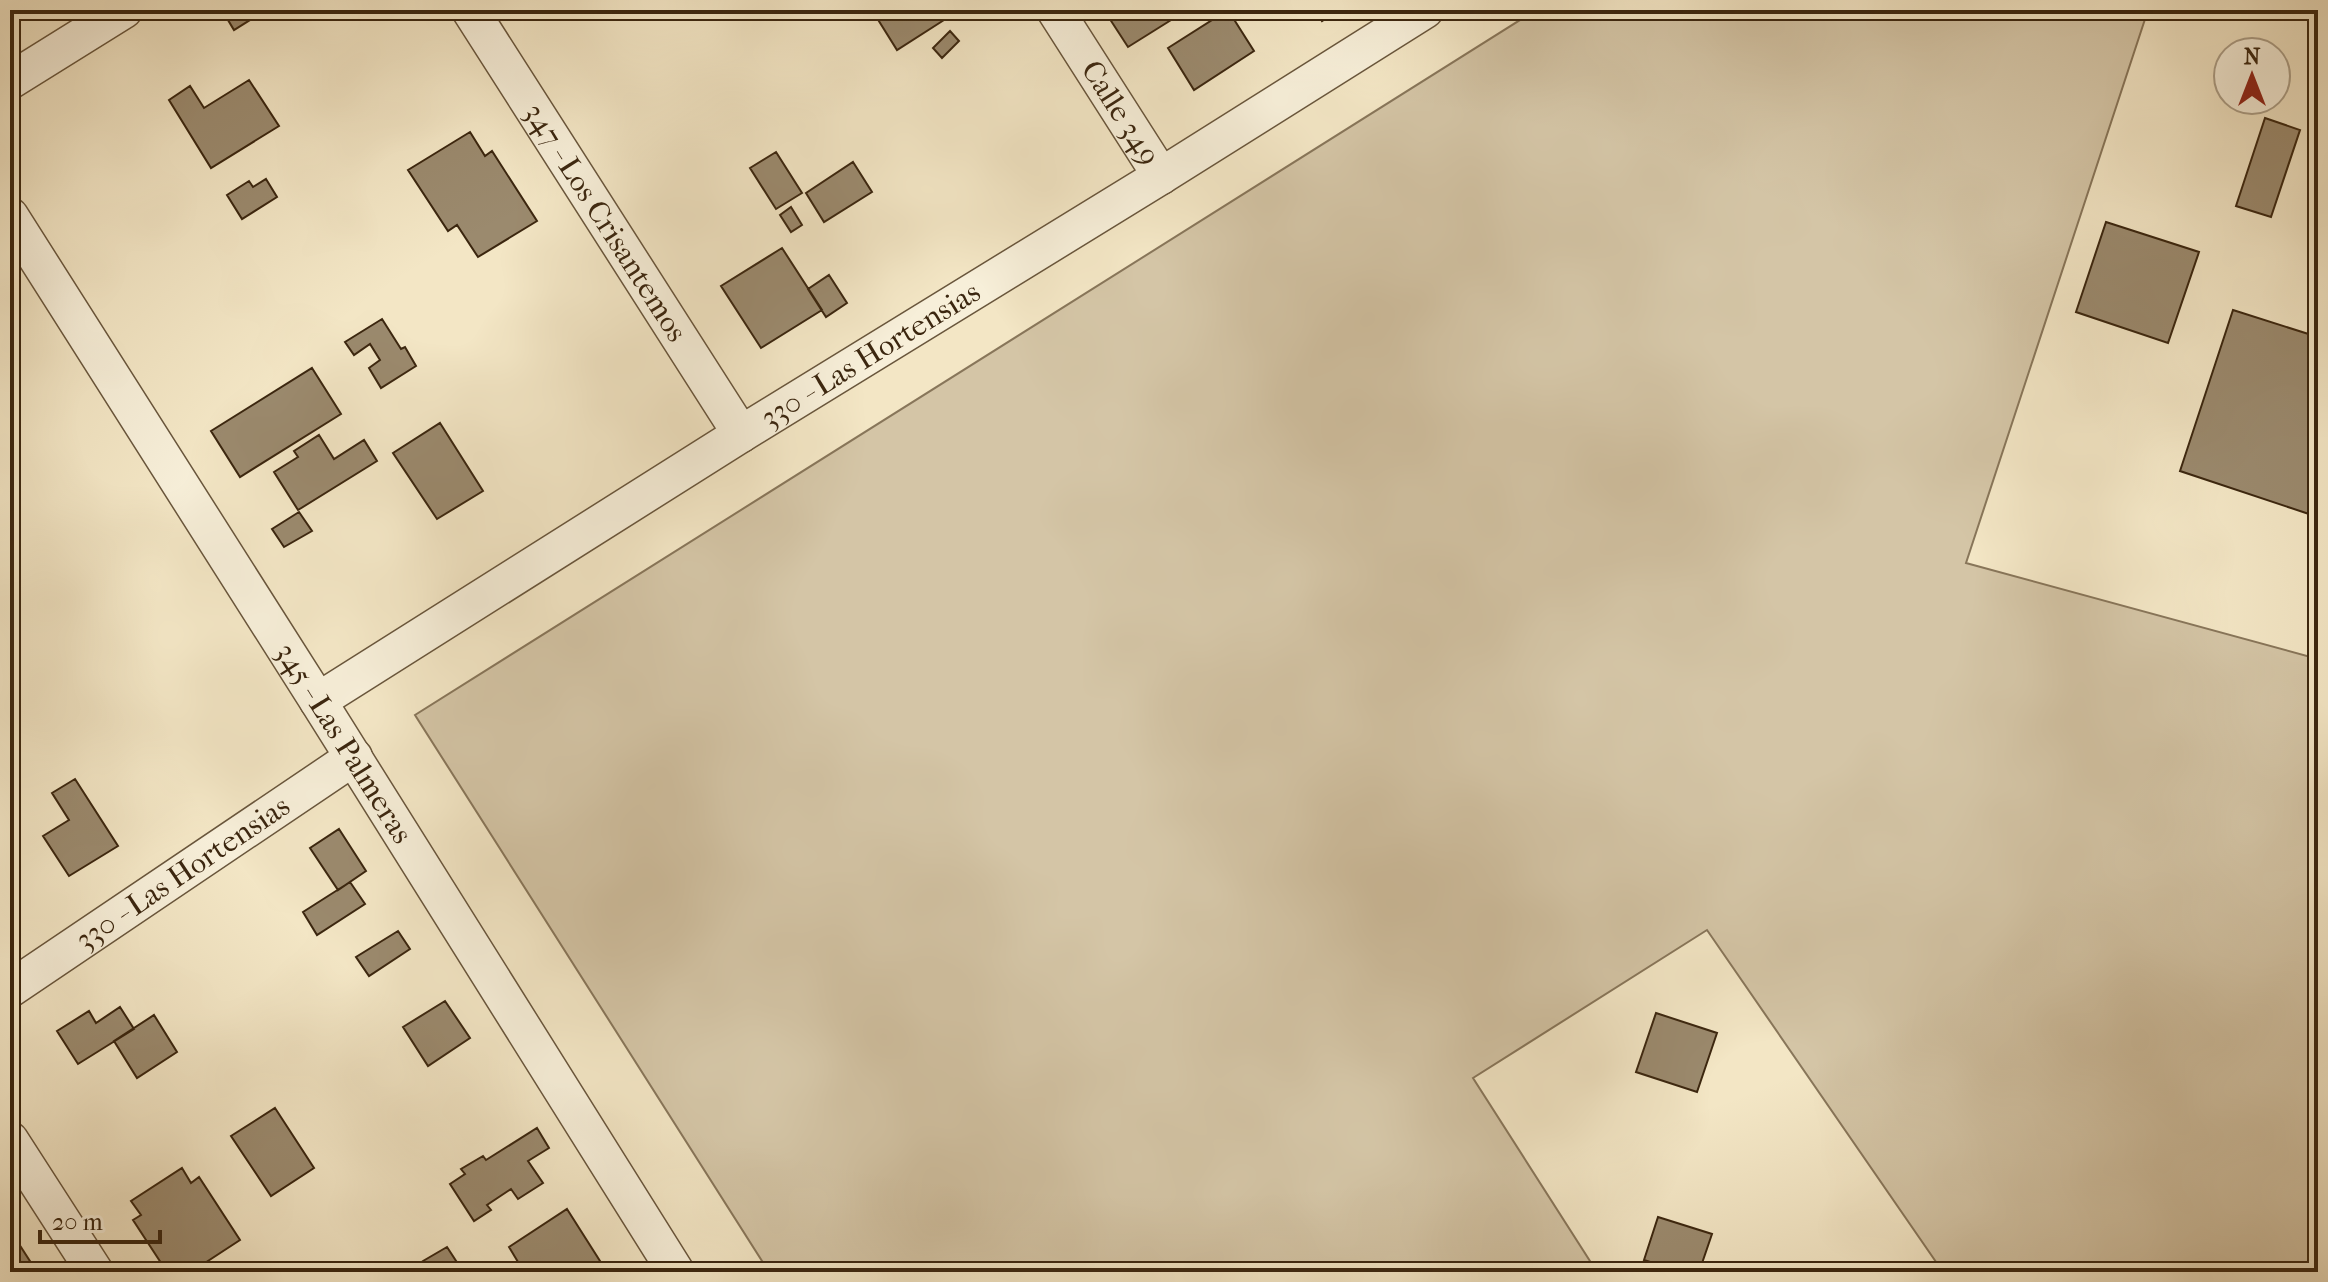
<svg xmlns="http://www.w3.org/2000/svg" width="2328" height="1282" font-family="'IM FELL French Canon',serif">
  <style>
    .green { fill: #d4c5a6; stroke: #88765a; stroke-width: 2 }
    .building { fill: #9b8a6e; stroke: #3b260f; stroke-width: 2 }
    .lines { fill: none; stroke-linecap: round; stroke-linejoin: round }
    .minor-casing { stroke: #69563c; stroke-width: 39 }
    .minor { stroke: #f7efd9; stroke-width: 36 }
    .labels { text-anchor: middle; stroke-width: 7; stroke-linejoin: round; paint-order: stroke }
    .street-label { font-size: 30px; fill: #3b260f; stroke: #f7efd9 }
  </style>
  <rect width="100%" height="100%" fill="#f3e6c5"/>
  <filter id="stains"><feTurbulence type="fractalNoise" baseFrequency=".0025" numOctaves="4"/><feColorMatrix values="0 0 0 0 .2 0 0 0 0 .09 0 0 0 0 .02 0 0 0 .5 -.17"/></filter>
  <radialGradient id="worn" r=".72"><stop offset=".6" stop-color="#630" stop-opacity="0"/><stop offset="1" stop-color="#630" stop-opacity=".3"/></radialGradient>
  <path class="green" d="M1536 10H2148L1966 563 2318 659V1269L2313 1272H1943L1707 930 1473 1078 1597 1272H769L415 715Z"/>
  <path class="building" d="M233 10H255L258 15 234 30 225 15Z
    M872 10H938L944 20 897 50Z
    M1104 10H1187L1128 47Z
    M1228 10 1254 51 1194 90 1168 48Z
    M1315 10H1339L1322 21Z
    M950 31 959 41 942 58 933 48Z
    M249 80 279 126 211 168 169 100 190 86 204 108Z
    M2265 118 2300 130 2271 217 2236 206Z
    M470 132 485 156 492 151 537 221 478 257 457 225 448 231 408 170Z
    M776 152 802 193 776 209 750 168Z
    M853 162 872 192 824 222 806 193Z
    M266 179 277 197 242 219 227 195 249 181 253 187Z
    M791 207 802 225 791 232 780 215Z
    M2106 222 2199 252 2168 343 2076 312Z
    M782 248 822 310 761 348 721 286Z
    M829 275 847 303 826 317 808 289Z
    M2233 310 2318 337V517L2180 471Z
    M382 319 401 349 405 347 416 366 381 388 369 368 380 360 370 344 354 355 345 342Z
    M312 368 341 414 240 477 211 431Z
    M440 423 483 491 437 519 393 453Z
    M319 435 334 459 364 440 377 461 298 510 274 472 298 457 294 451Z
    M299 512 312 531 284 547 272 529Z
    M75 779 118 846 69 876 43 836 69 820 52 793Z
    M339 829 366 871 338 890 310 848Z
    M350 882 365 904 317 935 303 912Z
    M398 931 410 949 369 976 356 957Z
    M445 1001 470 1038 428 1066 403 1027Z
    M120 1007 134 1029 78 1064 57 1031 89 1011 96 1023Z
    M1656 1013 1717 1033 1697 1092 1636 1072Z
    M154 1015 177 1052 137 1078 114 1041Z
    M275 1108 314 1168 271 1196 231 1136Z
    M537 1128 549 1148 528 1161 543 1183 518 1199 511 1189 487 1205 491 1210 474 1221 450 1184 465 1174 461 1169 483 1156 486 1160Z
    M182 1168 191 1183 199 1177 240 1240 191 1272H167L133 1220 141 1215 131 1201Z
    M567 1209 607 1272H524L509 1247Z
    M1658 1217 1712 1234 1699 1272H1681L1644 1260Z
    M10 1230 35 1269 30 1272H10Z
    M447 1247 460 1267 452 1272H430L423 1261Z"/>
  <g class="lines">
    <g class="minor-casing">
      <g id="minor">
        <path id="s1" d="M470 10 741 434"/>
        <path id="s2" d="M1055 10 1161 176"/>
        <path d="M10 81 124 10"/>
        <path id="s3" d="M10 216 318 701 676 1272"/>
        <path id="s4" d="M318 701 741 434 1161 176 1425 10"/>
        <path id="s5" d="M10 989 354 757"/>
        <path d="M10 1140 95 1272"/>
      </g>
    </g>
    <use href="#minor" class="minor"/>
  </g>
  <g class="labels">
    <g class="street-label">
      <text dy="10" stroke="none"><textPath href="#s2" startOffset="122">Calle 349</textPath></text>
      <text dy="10" stroke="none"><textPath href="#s1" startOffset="252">347 - Los Crisantemos</textPath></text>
      <text dy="10" stroke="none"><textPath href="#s4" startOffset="652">330 - Las Hortensias</textPath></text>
      <text dy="10" stroke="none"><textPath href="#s3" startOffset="624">345 - Las Palmeras</textPath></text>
      <text dy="10" stroke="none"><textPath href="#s5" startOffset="208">330 - Las Hortensias</textPath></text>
    </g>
  </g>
  <rect width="2328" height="1282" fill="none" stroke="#f3e6c5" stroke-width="40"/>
  <rect x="12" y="12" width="2304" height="1258" fill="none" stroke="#3b260f" stroke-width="4"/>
  <rect x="20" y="20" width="2288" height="1242" fill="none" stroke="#3b260f" stroke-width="2"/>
  <g transform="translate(2252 76)"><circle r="38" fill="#f7efd9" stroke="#ac9f88" stroke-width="2"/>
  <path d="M0-6L14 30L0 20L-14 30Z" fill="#8f2418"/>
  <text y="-12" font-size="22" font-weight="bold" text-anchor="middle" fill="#3b260f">N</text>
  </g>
  <path d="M40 1230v12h120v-12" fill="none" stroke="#3b260f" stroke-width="4"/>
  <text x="52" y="1230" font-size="24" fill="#3b260f" stroke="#f7efd9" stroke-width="6" paint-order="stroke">20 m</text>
  <rect width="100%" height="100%" filter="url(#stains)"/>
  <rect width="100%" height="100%" fill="url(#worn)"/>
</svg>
